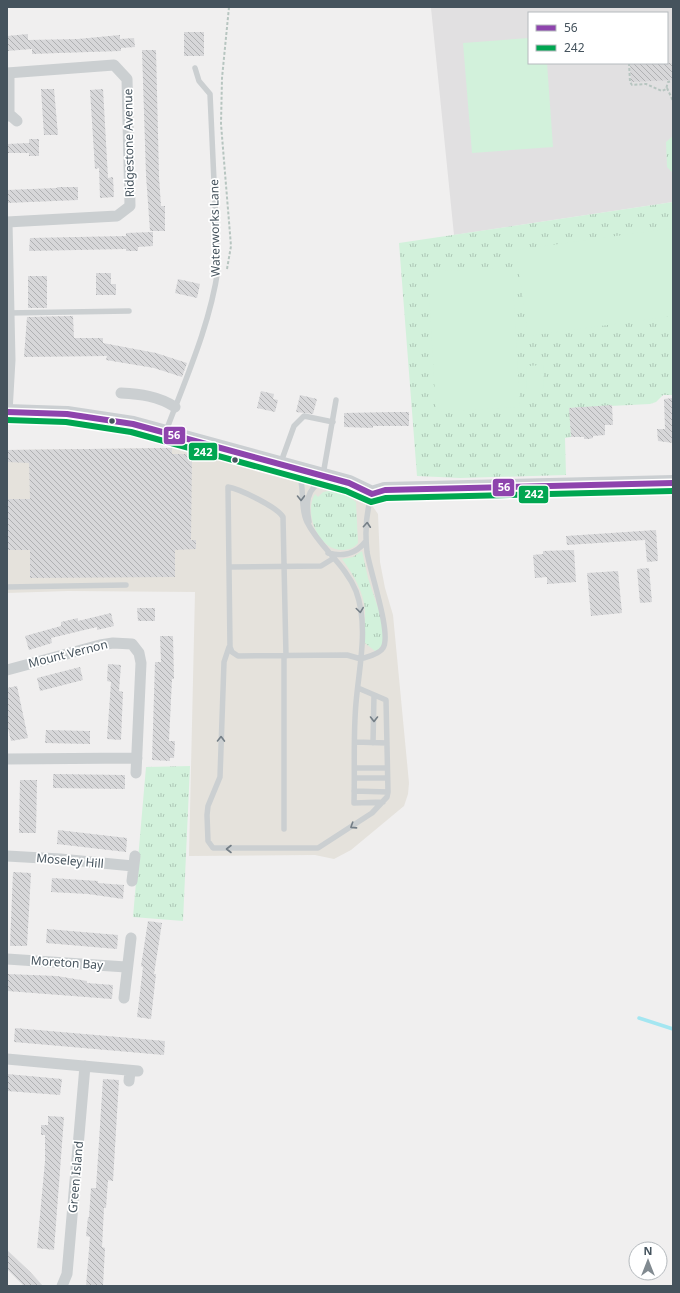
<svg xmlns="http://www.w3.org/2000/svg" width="680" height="1293" font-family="'Noto Sans',sans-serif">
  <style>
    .commercial { fill: #e5e2dc }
    .education { fill: #e1e0e1; fill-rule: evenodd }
    .grass { fill: url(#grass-tufts) }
    .garden { fill: #d2f1db }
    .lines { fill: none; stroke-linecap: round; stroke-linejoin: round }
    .stream { stroke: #a4e6f1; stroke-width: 3.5 }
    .building { fill: url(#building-back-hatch) }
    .path { stroke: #b7c5c0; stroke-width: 2; stroke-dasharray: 3 2; stroke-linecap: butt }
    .service { stroke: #cbcfd1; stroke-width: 5.5 }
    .minor { stroke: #cbcfd1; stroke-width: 11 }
    .secondary { stroke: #cbcfd2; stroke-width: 16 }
    .bus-1-casing { stroke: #fff; stroke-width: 9 }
    .bus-2-casing { stroke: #fff; stroke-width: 9 }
    .bus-1 { stroke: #8e44ad; stroke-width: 6 }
    .bus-2 { stroke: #00a651; stroke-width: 6 }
    .oneway { stroke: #747e86 }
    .bus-dot { fill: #45535d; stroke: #fff; stroke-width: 1.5 }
    .labels { text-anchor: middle; stroke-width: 3.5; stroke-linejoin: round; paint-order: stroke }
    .street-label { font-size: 12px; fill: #45535d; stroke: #fff }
    .line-badge { stroke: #fff; stroke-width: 1.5 }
    .badge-label { font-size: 11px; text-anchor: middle; font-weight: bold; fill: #fff }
  </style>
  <defs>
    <pattern id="grass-tufts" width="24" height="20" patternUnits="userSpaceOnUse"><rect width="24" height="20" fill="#d2f1db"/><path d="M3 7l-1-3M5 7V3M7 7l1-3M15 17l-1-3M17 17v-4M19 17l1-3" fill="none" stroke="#acc6b5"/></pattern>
    <pattern id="building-back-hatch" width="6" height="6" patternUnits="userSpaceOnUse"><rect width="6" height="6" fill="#d7d7d9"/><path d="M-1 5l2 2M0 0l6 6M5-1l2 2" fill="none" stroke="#b0b1b3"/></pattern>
  </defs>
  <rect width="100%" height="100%" fill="#f0efef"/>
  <path class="commercial" d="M172 448 192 454 347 488 369 501 378 514 380 562 385 588 393 615 409 783 408 794 404 806 351 850 334 859 315 855 189 856 195 592 68 591 7 593V450Z"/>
  <path class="education" d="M673 7V202L454 235 431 8ZM529 13H667V63H529Z"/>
  <path class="grass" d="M673 136V173L667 167 666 142Z
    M673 202V395H663L656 402 650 404 570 408 571 437 565 438 566 475 460 478 417 476 399 243Z
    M333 490 342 492 356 502 358 543C354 548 350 549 344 550 319 552 303 513 315 494L318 497 323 492Z
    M362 551 368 578 388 638 378 650 375 651 365 643C364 633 365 622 365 611 364 592 353 574 342 559L353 557Z
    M190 766 183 921 133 917 146 767Z"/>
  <path class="garden" d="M529 38V63H547L553 147 472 153 463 43Z
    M673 228V316L528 336 516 250Z
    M512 267 520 407 436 412 428 272Z
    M543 365 544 388 527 389 526 366Z"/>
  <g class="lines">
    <path class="stream" d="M639 1018 673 1029"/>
  </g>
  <path class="building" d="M184 32H204V56H184Z
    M28 34V40L78 39 120 35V39L134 38 135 47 121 48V51L59 53 32 54V49L7 51V36Z
    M142 50H156L159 177 161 206H165V231H150L146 175Z
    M630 63H673V80L631 82Z
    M41 89H54L58 135H44Z
    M103 89 108 178 113 177 114 197 100 198 99 168 95 169 90 90Z
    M29 139H39V156H29V153H7V144L29 143Z
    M57 187H78V200L7 203V190L57 188Z
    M153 232V246L138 247V251H126V249L29 251 30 238 126 236V233Z
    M96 273H111V284H116V295H96Z
    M28 276H47V308H28Z
    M178 279 200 284 197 298 175 293Z
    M73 316 74 338H103V343L156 353 187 363 182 377 154 368 106 360 107 356 24 357 27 317Z
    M261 391 274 394 273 399 278 400 275 412 257 408Z
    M300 395 317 399 313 414 296 412Z
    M673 398V443L658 441 657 429H665L664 399Z
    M612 405 613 425H605V435L593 436V438L589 439H584V437H571L569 408Z
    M395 412H409V426H373V428L344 427V413Z
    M172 448V454H192L191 540H196V549L175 550V577L30 578V550H7V499H30L29 463 7 462V450Z
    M656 530 658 561 647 562 645 540 567 545 566 536Z
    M574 550 576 582 547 584V577L535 578 533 555 543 554V551Z
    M649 568 652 602 640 603 637 569Z
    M618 571 622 613 591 616 587 573Z
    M137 608H155V621H138Z
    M111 613 114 626 97 630V627L51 638 52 643 29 650 25 636 61 626V622L78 618V621Z
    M160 636H173L174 679H172L169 741H175L174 758H170V761L152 760 155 662H161Z
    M108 664 121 665 119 691 123 692 121 740 107 739 111 682 107 681Z
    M80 667 83 680 40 691 37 678Z
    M17 686 28 738 11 741 7 724V688Z
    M46 730 90 731V744L45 743Z
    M53 774 125 775V789L53 788Z
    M20 780H37L36 833H19Z
    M58 830 127 838 126 852 57 844Z
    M13 872 31 873 27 946H10Z
    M52 878 98 881V883L124 885 123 899 88 894 51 892Z
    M148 921 162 923 154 974H156L151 1019 137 1017 143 967 141 966Z
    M47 929 118 935 117 949 46 943Z
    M7 974 57 976 87 981V983L113 985 112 999 7 991Z
    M15 1028 165 1041 164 1055 14 1042Z
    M7 1074 62 1079 60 1095 7 1091Z
    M103 1079 119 1080 113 1181 108 1180 106 1208H104L102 1247 105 1248 103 1286H86L90 1237 86 1236 88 1217H89L91 1188H96Z
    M48 1116 64 1117 54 1250 37 1248 45 1161V1135H41V1125H48Z
    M7 1250 30 1272 43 1286H24L7 1269Z"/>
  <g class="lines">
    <path class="path" d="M629 63 630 82 632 85 646 84 662 91 666 89 668 82 673 81
      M667 88 673 101
      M227 269 231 246 221 124 222 78 229 7"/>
    <path class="service" d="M7 313 129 311
      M166 431C186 378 210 325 218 269L210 94 199 81 195 68
      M281 462 294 426 304 416 333 422
      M297 472C306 484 299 506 307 522 320 548 345 564 356 591 369 626 359 667 356 703 353 736 355 770 354 803L383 802
      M323 475 336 400
      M309 522C306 505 305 488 324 481
      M328 553C344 557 356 554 366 541
      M229 567 321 566 334 558
      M7 587 126 585
      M229 647 224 662 220 777 208 806 207 815 208 841 213 848H318L372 813 387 797 388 792 386 700 358 688
      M284 656V829
      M286 656 283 517C277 507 240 489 228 487L230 647 232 652 238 656 347 655 361 659C367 657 380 654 383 648 392 634 370 572 367 552 365 534 366 512 372 494
      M355 742 387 743
      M373 743 374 695
      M355 768H387
      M355 778H387
      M354 791 388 792"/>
    <path class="minor" d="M7 73 114 65 127 79 130 206 117 216 7 222
      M9 114V73
      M7 116 9 114 17 121
      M121 393C140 394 158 396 175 407
      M7 412 10 360 7 222
      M7 670 100 645 113 643 132 644 139 653 141 663 136 773
      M7 759 137 758
      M7 856 60 859 133 866
      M132 881 135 856
      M7 959 126 967
      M124 998 131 938
      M7 1059 138 1071
      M129 1081 130 1071
      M62 1286 67 1274 85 1066"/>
    <path class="secondary" d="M7 412 67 414 133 424 349 483 372 494 385 490 673 483"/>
    <g class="bus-1-casing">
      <path id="bus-1" d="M7 412 67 414 133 424 349 483 372 494 385 490 673 483"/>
    </g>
    <g class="bus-2-casing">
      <path id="bus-2" d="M7 420 66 422 131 432 346 491 371 502 386 498 673 491"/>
    </g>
    <use href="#bus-1" class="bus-1"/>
    <use href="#bus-2" class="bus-2"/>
  </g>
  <defs><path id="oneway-chevron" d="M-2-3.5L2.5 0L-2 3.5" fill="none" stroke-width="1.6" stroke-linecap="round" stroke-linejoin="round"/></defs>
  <g class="oneway">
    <use href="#oneway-chevron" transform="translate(301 498) rotate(89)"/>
    <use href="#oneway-chevron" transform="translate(367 525) rotate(-86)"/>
    <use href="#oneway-chevron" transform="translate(360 610) rotate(82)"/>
    <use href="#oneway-chevron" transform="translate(374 719) rotate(90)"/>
    <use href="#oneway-chevron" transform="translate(221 739) rotate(-89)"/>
    <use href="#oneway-chevron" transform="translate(353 826) rotate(147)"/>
    <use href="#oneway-chevron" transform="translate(229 849) rotate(180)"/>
  </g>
  <g class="bus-dot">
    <circle cx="112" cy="421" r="3.5"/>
    <circle cx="235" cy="460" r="3.5"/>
  </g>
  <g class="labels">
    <g class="street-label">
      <text transform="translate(129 143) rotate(-91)" y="4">Ridgestone Avenue</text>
      <text transform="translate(215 228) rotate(-91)" y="4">Waterworks Lane</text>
      <text transform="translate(68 654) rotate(-14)" y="4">Mount Vernon</text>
      <text transform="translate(70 861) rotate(5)" y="4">Moseley Hill</text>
      <text transform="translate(67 963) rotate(4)" y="4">Moreton Bay</text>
      <text transform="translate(76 1177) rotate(-85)" y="4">Green Island</text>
    </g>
  </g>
  <g class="line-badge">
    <rect x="163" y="426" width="23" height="19" rx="4" fill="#8e44ad"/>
    <rect x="188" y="442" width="30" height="19" rx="4" fill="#00a651"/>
    <rect x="492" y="478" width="23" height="19" rx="4" fill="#8e44ad"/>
    <rect x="518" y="485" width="31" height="19" rx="4" fill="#00a651"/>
  </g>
  <g class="badge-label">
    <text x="174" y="439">56</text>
    <text x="203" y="456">242</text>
    <text x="504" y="491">56</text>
    <text x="534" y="498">242</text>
  </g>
  <rect width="680" height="1293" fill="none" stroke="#45535d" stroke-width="16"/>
  <rect x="528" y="12" width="140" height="52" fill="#ffffff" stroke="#b5babe"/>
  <rect x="536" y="25" width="20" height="6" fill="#8e44ad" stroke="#b5babe"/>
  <text x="564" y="32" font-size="12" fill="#45535d">56</text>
  <rect x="536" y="45" width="20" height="6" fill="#00a651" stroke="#b5babe"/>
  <text x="564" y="52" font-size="12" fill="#45535d">242</text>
  <g transform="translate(648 1261)"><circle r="19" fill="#ffffff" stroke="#b5babe"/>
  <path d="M0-3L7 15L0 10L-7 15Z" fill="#818a90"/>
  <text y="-6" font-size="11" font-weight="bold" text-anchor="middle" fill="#45535d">N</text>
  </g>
</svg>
